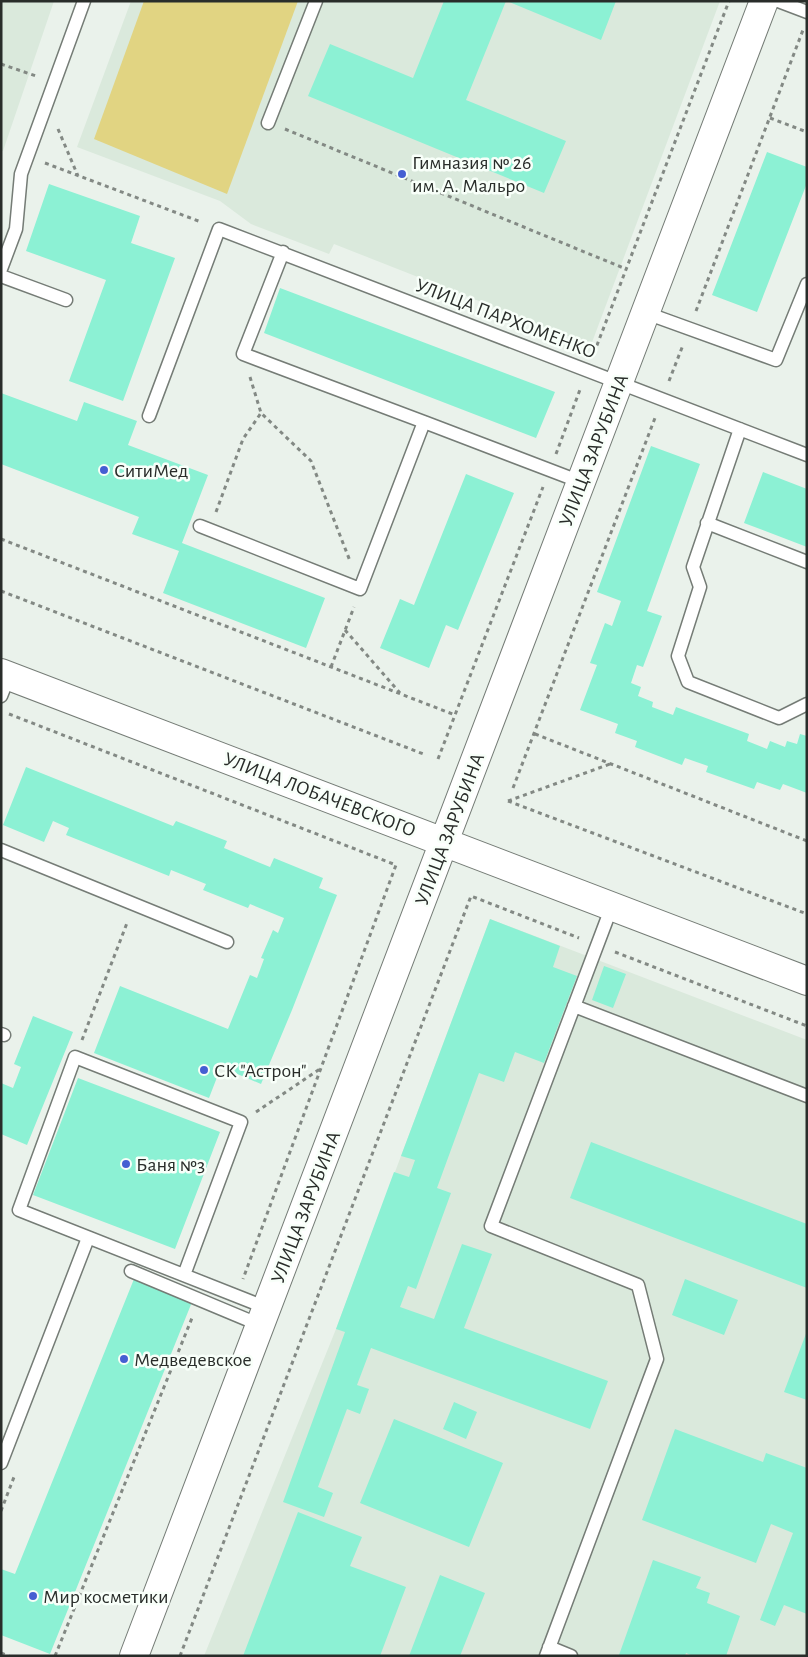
<svg xmlns="http://www.w3.org/2000/svg" width="808" height="1657" font-family="'Alegreya Sans',sans-serif">
  <style>
    .built { fill: #dae9dc }
    .green { fill: #e1d482 }
    .building { fill: #8cf1d4 }
    .lines { fill: none; stroke-linecap: round; stroke-linejoin: round }
    .service-casing { stroke: #757c76; stroke-width: 15 }
    .tertiary-casing { stroke: #757c76; stroke-width: 30 }
    .path { stroke: #838984; stroke-width: 3; stroke-dasharray: 4 4; stroke-linecap: butt }
    .service { stroke: #fff; stroke-width: 12 }
    .tertiary { stroke: #fff; stroke-width: 28 }
    .poi-dot { fill: #455fd2; stroke: #f8fff9; stroke-width: 2 }
    .labels { text-anchor: middle; stroke-width: 5; stroke-linejoin: round; paint-order: stroke }
    .poi-label { font-size: 20px; fill: #292d2a; stroke: #f8fff9; text-anchor: start }
    .street-label { font-size: 20px; fill: #292d2a; stroke: #f8fff9 }
  </style>
  <rect width="100%" height="100%" fill="#eaf2eb"/>
  <path class="built" d="M1 1H54L3 151H1Z
    M131 1H720L591 345 334 244 329 254 251 224 220 201 77 147Z
    M490 919 807 1040V1656H204L336 1329Z"/>
  <path class="green" d="M144 1H298L227 194 94 139Z"/>
  <path class="building" d="M444 1H506L466 100 566 141 544 193 308 96 330 44 413 78Z
    M507 1H616L601 40Z
    M767 152 807 167V183L757 312 712 295Z
    M49 184 140 216 131 243 175 258 123 401 69 381 106 280 26 251Z
    M280 288 555 392 536 438 264 333Z
    M1 393 77 421 84 402 137 421 128 445 208 475 182 543 325 598 306 648 163 593 179 551 132 534 139 517 1 464Z
    M651 446 700 464 647 611 662 616 643 667 637 665 631 683 641 687 638 696 653 702 652 707 673 715 676 707 749 734 747 741 767 749 770 741 785 747 787 741 797 744 800 734 807 736V793L783 784 780 790 757 782 754 789 706 772 708 766 685 758 682 765 635 747 637 741 615 733 618 724 580 710 597 665 590 663 605 623 612 626 621 601 597 592Z
    M763 472 807 489V547L744 523Z
    M466 474 514 493 458 630 446 625 429 668 380 648 400 599 414 605Z
    M26 767 173 826 176 821 227 841 224 848 270 867 274 858 323 878 319 888 337 895 292 1010 261 1084 221 1067 209 1098 94 1053 120 986 228 1029 250 975 257 978 264 959 261 958 273 930 278 933 284 918 250 904 248 908 203 890 206 884 171 870 169 876 66 835 69 828 53 821 44 842 3 825Z
    M490 919 560 946 553 967 577 976 544 1063 515 1052 504 1082 479 1073 437 1188 451 1193 416 1289 408 1286 400 1307 434 1319 462 1244 492 1254 464 1328 608 1381 590 1429 371 1348 357 1385 369 1389 360 1414 347 1409 318 1487 333 1493 324 1517 283 1502 345 1332 336 1329 394 1172 409 1177 415 1160 401 1156Z
    M604 966 626 974 613 1008 592 1000Z
    M33 1016 73 1032 27 1145 1 1134V1083L13 1088 21 1067 14 1064Z
    M78 1078 220 1132 175 1249 33 1195Z
    M591 1142 807 1224V1288L570 1198Z
    M134 1279 192 1302 50 1654 1 1635V1569L15 1574Z
    M685 1279 738 1300 724 1335 672 1315Z
    M807 1331V1400L784 1392Z
    M454 1402 477 1412 466 1439 443 1429Z
    M394 1419 503 1463 469 1547 360 1503Z
    M675 1429 763 1462 766 1453 807 1468V1614L784 1605 775 1626 760 1620 793 1533 771 1524 756 1563 642 1520Z
    M298 1512 362 1537 350 1566 406 1587 380 1656H243Z
    M653 1560 701 1577 696 1588 710 1593 707 1603 740 1616 726 1656H693L686 1653 685 1656 619 1655Z
    M440 1575 485 1593 460 1656H409Z"/>
  <g class="lines">
    <g class="service-casing">
      <path id="service" d="M778 1 807 12
        M268 123 316 1
        M1 269 16 229 21 174 84 1
        M1 276 66 300
        M646 313 776 360 807 284
        M149 416 219 229 807 455
        M424 422 581 482
        M740 429 693 567 700 587 678 656 688 682 779 718 807 704
        M707 523 807 562
        M200 526 360 589 424 422 243 354 283 252
        M1 696 9 676
        M1 850 227 942
        M574 1006 807 1096
        M1 1034 4 1035
        M131 1271 260 1325
        M184 1275 241 1122 75 1057 19 1210 267 1308
        M1 1463 88 1238
        M549 1647 571 1656
        M546 1656 657 1359 638 1285 491 1226 612 906"/>
    </g>
    <g class="tertiary-casing">
      <path id="tertiary" d="M1 673 807 981
        M134 1656 764 1"/>
    </g>
    <path class="path" d="M1 64 36 76
      M770 118 807 132
      M58 129 78 176
      M285 129 626 269
      M45 163 201 222
      M696 311 803 30
      M594 353 729 1
      M250 377 261 413 311 461 350 561
      M669 381 683 345
      M556 454 581 387
      M216 512 243 439 261 413
      M1 539 455 715
      M1 591 426 755
      M345 630 400 693
      M331 667 354 607
      M9 714 396 865 243 1279
      M535 734 807 841
      M438 759 543 487
      M513 788 655 418
      M508 801 807 914
      M508 801 610 764
      M615 952 807 1026
      M82 1040 127 923
      M256 1112 320 1069
      M1 1511 14 1477
      M1 1653 9 1656
      M55 1656 192 1318
      M180 1656 471 896 579 938"/>
    <use href="#service" class="service"/>
    <use href="#tertiary" class="tertiary"/>
  </g>
  <g class="poi-dot">
    <circle cx="402" cy="174" r="5"/>
    <circle cx="104" cy="470" r="5"/>
    <circle cx="204" cy="1070" r="5"/>
    <circle cx="126" cy="1164" r="5"/>
    <circle cx="124" cy="1359" r="5"/>
    <circle cx="33" cy="1596" r="5"/>
  </g>
  <g class="labels">
    <g class="poi-label">
      <text x="412" y="169">Гимназия № 26<tspan x="412" dy="23">им. А. Мальро</tspan></text>
      <text x="114" y="477">СитиМед</text>
      <text x="214" y="1077">СК "Астрон"</text>
      <text x="136" y="1171">Баня №3</text>
      <text x="134" y="1366">Медведевское</text>
      <text x="43" y="1603">Мир косметики</text>
    </g>
    <g class="street-label">
      <text transform="translate(506 318) rotate(21)" y="7">УЛИЦА ПАРХОМЕНКО</text>
      <text transform="translate(593 450) rotate(-69)" y="7">УЛИЦА ЗАРУБИНА</text>
      <text transform="translate(320 794) rotate(21)" y="7">УЛИЦА ЛОБАЧЕВСКОГО</text>
      <text transform="translate(449 829) rotate(-69)" y="7">УЛИЦА ЗАРУБИНА</text>
      <text transform="translate(305 1207) rotate(-69)" y="7">УЛИЦА ЗАРУБИНА</text>
    </g>
  </g>
  <rect width="808" height="1657" fill="none" stroke="#292d2a" stroke-width="5"/>
</svg>
